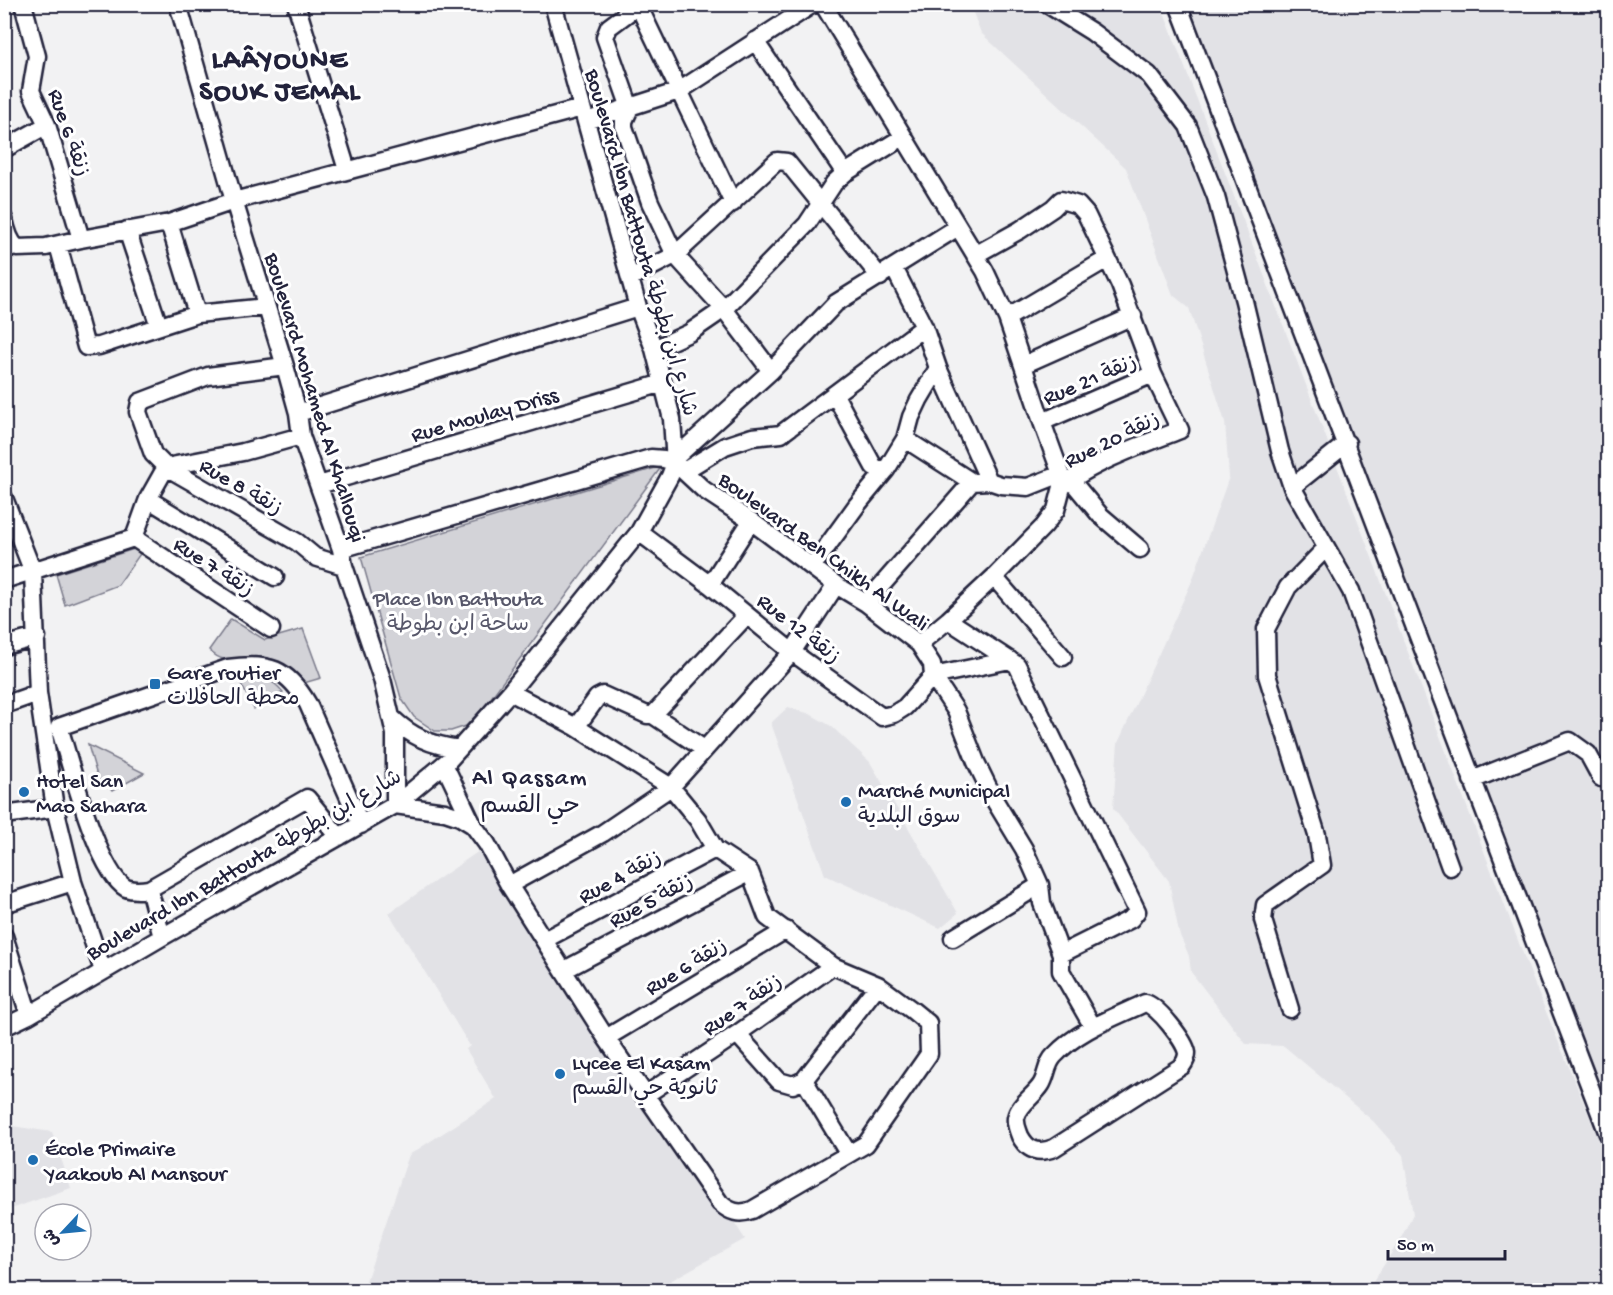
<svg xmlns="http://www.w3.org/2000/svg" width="1613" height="1295" font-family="'Gochi Hand','Playpen Sans Arabic',sans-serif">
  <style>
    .built { fill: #e2e2e6 }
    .green { fill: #d3d3d8; stroke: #7a7a8a; stroke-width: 1.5 }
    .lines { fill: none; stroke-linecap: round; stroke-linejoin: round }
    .minor-casing { stroke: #22223b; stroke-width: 21 }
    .minor { stroke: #fff; stroke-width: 16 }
    .poi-dot { fill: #1f6fb2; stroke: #fff; stroke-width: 2 }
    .labels { text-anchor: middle; stroke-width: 6; stroke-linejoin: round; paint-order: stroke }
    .street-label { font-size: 22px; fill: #22223b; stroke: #fff }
    .park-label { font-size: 22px; fill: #57576a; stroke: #fff }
    .poi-label { font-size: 22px; fill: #22223b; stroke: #fff; text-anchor: start }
    .neighbourhood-label { font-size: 24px; letter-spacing: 1.5px; fill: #22223b; stroke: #fff }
    .district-label { font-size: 28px; font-weight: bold; letter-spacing: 1.5px; fill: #22223b; stroke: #fff }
  </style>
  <rect width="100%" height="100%" fill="#f2f2f3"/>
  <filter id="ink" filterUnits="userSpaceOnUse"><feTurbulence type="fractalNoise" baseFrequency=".0167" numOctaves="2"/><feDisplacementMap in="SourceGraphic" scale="12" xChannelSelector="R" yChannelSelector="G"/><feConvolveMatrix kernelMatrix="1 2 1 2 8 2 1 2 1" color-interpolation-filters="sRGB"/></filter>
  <g filter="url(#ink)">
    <path class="built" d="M970 5H1161L1535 985 1608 1162V1290H1368L1401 1238 1413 1214 1403 1155 1373 1121 1284 1046 1246 1044 1191 972 1189 956 1179 933 1169 881 1113 808 1118 743 1192 581 1229 477 1225 422 1189 308 1173 295 1126 168 981 33Z
      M1183 5H1608V1106L1451 699Z
      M788 707 810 714 831 726 870 762 958 913 940 928 825 875 771 723Z
      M492 842 520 890 745 1239 654 1290H363L409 1155 496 1099 466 1049 470 1046 389 913Z
      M5 1125 52 1132 71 1188 5 1211Z"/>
    <path class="green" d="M662 466 485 706 466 726 451 731H435L414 717 401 698 361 557Z
      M134 549 140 554 118 585 65 605 56 574Z
      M231 619 265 640 303 629 321 678 304 683C292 670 280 659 262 657 240 653 227 669 209 650Z
      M248 675C263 676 273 680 283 692L254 709 237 676Z
      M88 745 144 773 112 791 107 783 100 786Z"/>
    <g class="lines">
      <g class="minor-casing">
        <path id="minor" d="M23 4 37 56 31 91 47 125 81 239
          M178 4 234 201 285 366 298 413 301 436 341 549 344 566 382 679 395 734V805L445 812 460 817 473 825 487 844 509 885 606 1038 720 1203C730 1212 739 1215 752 1210L866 1144 929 1054 928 1023 912 1010 878 985 833 966 767 917 750 872 715 849 698 820 671 787 576 727 510 692
          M296 4 347 170
          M640 4 609 27 605 37 630 108 624 121V127L650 202 675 255 724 309 771 371
          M823 4 985 271 1007 318 1042 422 1061 474 1062 487 1056 510 1044 526 994 577 948 620 919 644
          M1047 4 1092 32 1149 75 1188 126 1216 197 1244 301 1280 451 1292 487 1351 591 1450 867
          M1178 4C1323 381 1463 758 1608 1134
          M639 7 733 203
          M755 41 845 173
          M586 121 679 91 813 4
          M4 149 47 125
          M4 219C6 229 9 241 17 248L46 247 81 239 169 223 234 201 582 108
          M169 223 197 314
          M127 230 159 326
          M58 245 86 347 99 346 197 314 266 307
          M975 255 1020 230 1053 208 1061 200 1078 205 1086 214 1120 285 1153 374 1180 430C1144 444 1091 463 1062 487
          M630 278 675 255 777 161 787 162 880 277
          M1007 318 1107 259
          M654 349 689 333 724 309 807 224 834 183 845 173 903 137
          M1023 365 1133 316
          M285 366 208 376 140 402 138 412 153 454 166 467 297 542 315 557 344 566
          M938 368 989 481
          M835 395 874 467 886 470 905 439 911 417 919 400 938 368 924 327 894 268
          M298 413 638 307
          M1042 422 1153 374
          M905 439 972 482
          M675 458 771 371 836 303 958 227
          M684 471 725 446 752 437 781 434 924 327
          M1071 480 1100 515 1140 549
          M319 485 663 383
          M1292 487 1347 443
          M4 498 33 572 38 693 55 808 73 882 103 971
          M148 499 275 577
          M639 532 710 585 792 652 882 717 894 714 905 707 933 676 1010 660
          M134 538 148 499 166 467 243 452 301 436
          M134 538 271 629
          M341 549 651 458 664 459 675 463 704 490 751 521 836 585 866 603 919 644 932 664 933 676 956 711 976 762 995 801 1024 849 1040 885 1042 903 1061 954V971L1093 1027
          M812 567 857 505 886 470
          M994 577 1063 657
          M4 580 134 538
          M710 585 751 521
          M866 603 972 482 989 481 1001 485 1028 487 1061 474
          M948 620 1017 665 1137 911 1131 919 1061 954
          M4 646 37 637
          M4 705 38 693
          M653 715 704 749
          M392 718C412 737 431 745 459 749
          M576 727 597 698 603 695 647 715H653L747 615
          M444 764 473 825
          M1472 780 1570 741 1588 754 1601 778
          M4 815 55 808
          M509 885 603 833 671 787 792 652 836 585
          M149 889C142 890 133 891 126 888 97 872 70 761 59 727L228 668C269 662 287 668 308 704L361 825
          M4 904 73 882
          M4 936 29 1015
          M162 937 149 889 307 798 339 837
          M953 938 1040 885
          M544 940 715 849
          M570 967 750 872
          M1145 1003C1157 1005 1185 1041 1187 1053 1187 1059 1185 1062 1182 1066L1054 1148C1038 1154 1028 1151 1020 1136 1018 1130 1015 1125 1016 1118 1018 1105 1034 1096 1041 1085 1047 1076 1046 1064 1054 1056 1078 1030 1113 1018 1145 1003Z
          M1290 1009 1263 920 1265 905 1322 865 1317 835 1267 675 1266 629 1288 587 1326 548
          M4 1027 29 1015 162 937 395 805 449 760 510 692 639 532 670 476 675 463 672 419 654 349 638 307 553 4
          M737 1034 779 1081 793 1085 804 1080 878 985
          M606 1038 786 930
          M804 1080 848 1153
          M644 1096 737 1034 833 966"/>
      </g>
      <use href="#minor" class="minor"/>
    </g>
  </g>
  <g class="poi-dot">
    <rect x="149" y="678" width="12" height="12" rx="3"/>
    <circle cx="24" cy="792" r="6"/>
    <circle cx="846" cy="802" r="6"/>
    <circle cx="560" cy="1074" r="6"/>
    <circle cx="33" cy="1160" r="6"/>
  </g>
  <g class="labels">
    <g class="street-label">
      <text transform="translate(71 132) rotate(71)" y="8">Rue 6 زنقة</text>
      <text transform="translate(643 242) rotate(74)" y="8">Boulevard Ibn Battouta شارع ابن بطوطة</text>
      <text transform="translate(1089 378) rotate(-23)" y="8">Rue 21 زنقة</text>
      <text transform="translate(317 397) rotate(73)" y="8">Boulevard Mohamed Al Khallouqi</text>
      <text transform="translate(484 413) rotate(-16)" y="8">Rue Moulay Driss</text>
      <text transform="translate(1111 438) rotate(-26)" y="8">Rue 20 زنقة</text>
      <text transform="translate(242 485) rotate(30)" y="8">Rue 8 زنقة</text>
      <text transform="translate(825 550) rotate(36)" y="8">Boulevard Ben Chikh Al Wali</text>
      <text transform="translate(215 565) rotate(33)" y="8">Rue 7 زنقة</text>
      <text transform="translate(800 627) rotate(38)" y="8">Rue 12 زنقة</text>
      <text transform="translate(243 863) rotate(-30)" y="8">Boulevard Ibn Battouta شارع ابن بطوطة</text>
      <text transform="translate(619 875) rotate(-28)" y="8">Rue 4 زنقة</text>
      <text transform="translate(650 899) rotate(-28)" y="8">Rue 5 زنقة</text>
      <text transform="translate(685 965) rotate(-31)" y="8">Rue 6 زنقة</text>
      <text transform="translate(741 1003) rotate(-35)" y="8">Rue 7 زنقة</text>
    </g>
    <g class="park-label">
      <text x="458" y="605">Place Ibn Battouta<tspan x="458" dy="25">ساحة ابن بطوطة</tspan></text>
    </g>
    <g class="poi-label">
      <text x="167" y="679">Gare routier<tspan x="167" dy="25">محطة الحافلات</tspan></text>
      <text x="36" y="787">Hotel San<tspan x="36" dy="25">Mao Sahara</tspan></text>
      <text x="858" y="797">Marché Municipal<tspan x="858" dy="25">سوق البلدية</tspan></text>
      <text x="572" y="1069">Lycee El Kasam<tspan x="572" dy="25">ثانوية حي القسم</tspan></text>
      <text x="45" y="1155">École Primaire<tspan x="45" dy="25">Yaakoub Al Mansour</tspan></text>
    </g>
    <g class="neighbourhood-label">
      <text x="530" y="784">Al Qassam<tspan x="530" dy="28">حي القسم</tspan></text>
    </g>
    <g class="district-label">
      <text x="280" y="67">LAÂYOUNE<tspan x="280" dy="32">SOUK JEMAL</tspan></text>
    </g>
  </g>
  <rect width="1613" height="1295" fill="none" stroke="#fff" stroke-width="24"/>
  <rect x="12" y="12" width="1589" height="1271" fill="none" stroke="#22223b" stroke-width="2" filter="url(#ink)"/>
  <g transform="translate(63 1232) rotate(244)"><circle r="28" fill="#ffffff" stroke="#a7a7b1" stroke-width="1.5"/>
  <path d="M0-4.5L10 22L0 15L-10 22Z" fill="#1f6fb2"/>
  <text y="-9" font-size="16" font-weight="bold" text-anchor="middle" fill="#22223b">ش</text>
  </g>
  <path d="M1388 1250v9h117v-9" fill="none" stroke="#22223b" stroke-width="3"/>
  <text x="1397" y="1250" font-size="18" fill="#22223b" stroke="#ffffff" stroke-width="4.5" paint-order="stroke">50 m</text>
</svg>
